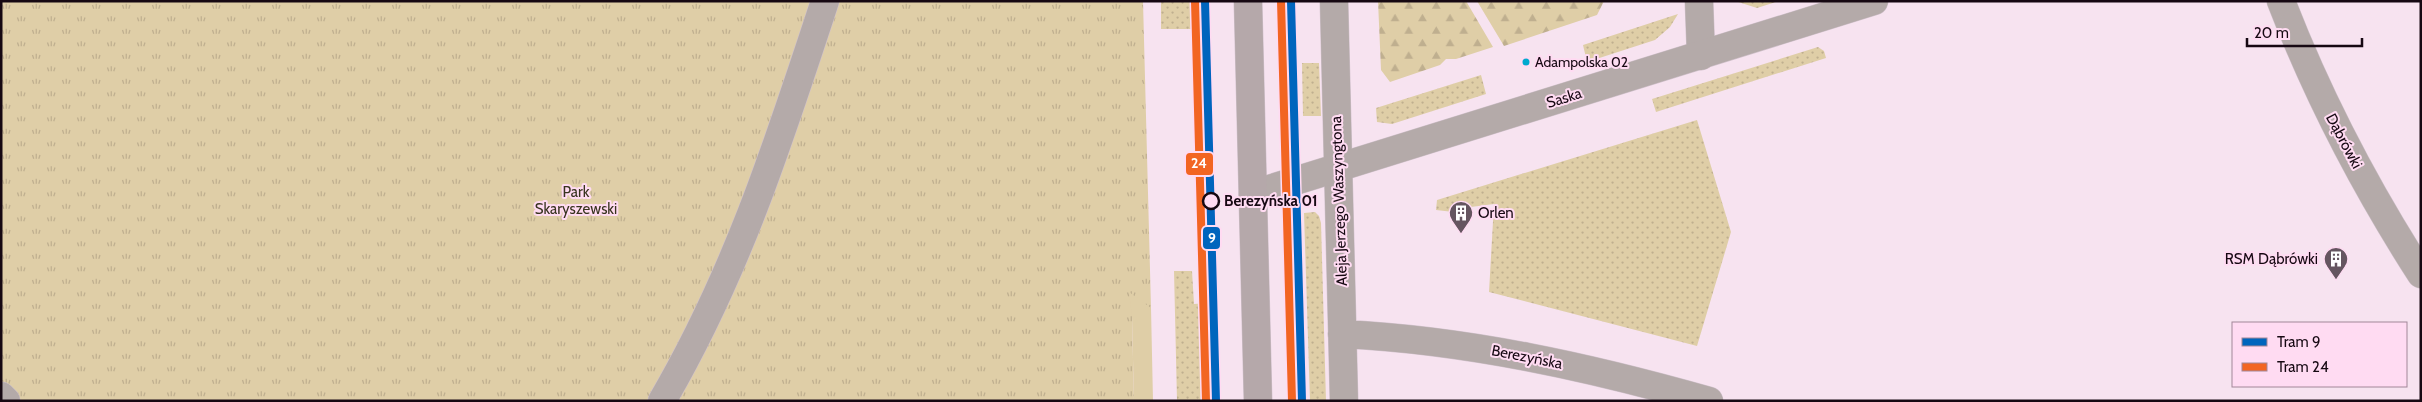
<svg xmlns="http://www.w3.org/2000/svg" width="2422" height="402" font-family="Cabin,sans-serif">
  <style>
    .grass { fill: url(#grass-dots) }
    .forest { fill: url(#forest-firs) }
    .park { fill: url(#park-tufts) }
    .garden { fill: #dfcea7 }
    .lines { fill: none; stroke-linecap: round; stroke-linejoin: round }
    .pedestrian-casing { stroke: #d1c2cc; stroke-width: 29 }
    .minor-casing { stroke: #d1c2cc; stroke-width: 29 }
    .tertiary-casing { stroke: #d1c2cc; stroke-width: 29 }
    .secondary-casing { stroke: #d1c2cc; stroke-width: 29 }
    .pedestrian { stroke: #b4aaa9; stroke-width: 28 }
    .minor { stroke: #b4aaa9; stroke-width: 28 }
    .tertiary { stroke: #b4aaa9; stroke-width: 28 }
    .secondary { stroke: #b5a8aa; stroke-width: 28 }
    .tram-1-casing { stroke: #ffdbf2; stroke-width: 11 }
    .tram-2-casing { stroke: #ffdbf2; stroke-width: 11 }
    .tram-1 { stroke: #0065bd; stroke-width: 8 }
    .tram-2 { stroke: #f26522; stroke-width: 8 }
    .bus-dot { fill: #00a9ce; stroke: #ffdbf2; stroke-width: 2 }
    .stop-dot { fill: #ffdbf2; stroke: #160812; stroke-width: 2.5 }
    .labels { text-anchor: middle; stroke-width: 4; stroke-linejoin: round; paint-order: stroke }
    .bus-label { font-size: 14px; fill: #160812; stroke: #ffdbf2; text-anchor: start }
    .street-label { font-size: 15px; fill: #160812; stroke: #ffdbf2 }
    .park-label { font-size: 15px; fill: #37331e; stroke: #ffdbf2 }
    .stop-label { font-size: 15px; font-weight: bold; fill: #160812; stroke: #ffdbf2; text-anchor: start }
    .poi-label { font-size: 15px; fill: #160812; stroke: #ffdbf2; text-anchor: start }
    .line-badge { stroke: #ffdbf2; stroke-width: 2 }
    .badge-label { font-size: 14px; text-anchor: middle; font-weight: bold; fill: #fff }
  </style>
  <defs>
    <pattern id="grass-dots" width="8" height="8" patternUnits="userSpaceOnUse" patternTransform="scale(1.25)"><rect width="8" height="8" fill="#dfcea7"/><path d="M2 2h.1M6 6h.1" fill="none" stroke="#bfaf8f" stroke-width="1.8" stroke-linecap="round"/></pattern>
    <pattern id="forest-firs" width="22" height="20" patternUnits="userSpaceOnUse" patternTransform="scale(1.25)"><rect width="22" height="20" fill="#dfcea7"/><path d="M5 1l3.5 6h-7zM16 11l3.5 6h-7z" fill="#bfaf8f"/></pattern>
    <pattern id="park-tufts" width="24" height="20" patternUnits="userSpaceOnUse" patternTransform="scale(1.25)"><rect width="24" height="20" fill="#dfcea7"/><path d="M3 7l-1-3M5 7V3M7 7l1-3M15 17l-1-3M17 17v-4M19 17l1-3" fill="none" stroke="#bfaf8f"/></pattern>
  </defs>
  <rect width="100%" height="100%" fill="#f7e3f0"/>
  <path class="grass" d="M1161 1H1196L1197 29H1161Z
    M1735 1H1779L1757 8Z
    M1678 14 1670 27 1655 40 1587 62 1583 45Z
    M1818 47 1824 51 1826 58 1656 112 1652 99Z
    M1302 63H1319L1321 116H1303Z
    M1481 75 1486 94 1392 124 1377 122 1376 108Z
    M1697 120 1731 232 1697 346 1489 292 1494 204 1463 208 1462 213 1436 210 1437 200Z
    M1315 212 1319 216 1321 223 1326 401H1310L1304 213Z
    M1174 271H1192L1194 304 1206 303 1208 401H1177Z"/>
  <path class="forest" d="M1378 1H1466L1493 47 1456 59H1446L1440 65 1390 82 1381 70Z
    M1477 1H1604L1597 15 1504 46Z"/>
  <path class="park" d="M1 1H1143L1151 308 1132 317 1134 401H1Z"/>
  <path class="garden" d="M1129 292 1151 308 1153 401H1134L1132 317Z"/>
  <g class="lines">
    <g class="pedestrian-casing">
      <path id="pedestrian" d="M1 396 6 401
        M662 401C737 273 779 141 825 1"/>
    </g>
    <g class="minor-casing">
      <path id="minor" d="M1334 1 1344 401
        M1699 1 1701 56
        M2281 1C2318 97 2365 187 2421 274
        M1342 334C1467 340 1589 367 1709 401"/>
    </g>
    <g class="tertiary-casing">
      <path id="tertiary" d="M1253 194 1874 1"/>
    </g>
    <g class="secondary-casing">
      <path id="secondary" d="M1248 1 1258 401"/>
    </g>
    <use href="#pedestrian" class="pedestrian"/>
    <use href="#minor" class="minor"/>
    <use href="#tertiary" class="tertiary"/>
    <use href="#secondary" class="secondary"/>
    <g class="tram-1-casing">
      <path id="tram-1" d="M1205 1 1216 401
        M1291 1 1302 401"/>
    </g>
    <g class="tram-2-casing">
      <path id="tram-2" d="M1195 1 1206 401
        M1281 1 1292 401"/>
    </g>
    <use href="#tram-1" class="tram-1"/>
    <use href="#tram-2" class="tram-2"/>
  </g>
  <defs>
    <g id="building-pin" transform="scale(1.25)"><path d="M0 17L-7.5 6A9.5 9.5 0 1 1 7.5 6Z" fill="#655560" stroke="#ffdbf2"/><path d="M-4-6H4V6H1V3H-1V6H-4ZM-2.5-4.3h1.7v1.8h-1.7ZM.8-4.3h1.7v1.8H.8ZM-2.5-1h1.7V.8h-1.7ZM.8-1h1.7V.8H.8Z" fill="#fff"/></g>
  </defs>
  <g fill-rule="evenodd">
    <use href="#building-pin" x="1461" y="213"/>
    <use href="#building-pin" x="2336" y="259"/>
  </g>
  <circle class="bus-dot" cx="1526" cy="62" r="4.5"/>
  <circle class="stop-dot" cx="1211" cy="201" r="8"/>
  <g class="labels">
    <g class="bus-label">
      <text x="1535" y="67">Adampolska 02</text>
    </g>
    <g class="street-label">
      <text transform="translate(1564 98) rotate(-17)" y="5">Saska</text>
      <text transform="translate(2344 141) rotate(62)" y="5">Dąbrówki</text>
      <text transform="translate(1339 201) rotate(-92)" y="5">Aleja Jerzego Waszyngtona</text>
      <text transform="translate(1527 357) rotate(11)" y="5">Berezyńska</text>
    </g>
    <g class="park-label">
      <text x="576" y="197">Park<tspan x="576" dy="17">Skaryszewski</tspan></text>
    </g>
    <g class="stop-label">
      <text x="1224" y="206">Berezyńska 01</text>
    </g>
    <g class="poi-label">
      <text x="1478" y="218">Orlen</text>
      <text x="2318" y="264" text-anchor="end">RSM Dąbrówki</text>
    </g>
  </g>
  <g class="line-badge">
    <rect x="1185" y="152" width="29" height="24" rx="5" fill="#f26522"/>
    <rect x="1202" y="226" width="19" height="24" rx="5" fill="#0065bd"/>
  </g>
  <g class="badge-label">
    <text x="1199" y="168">24</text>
    <text x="1212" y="243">9</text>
  </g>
  <rect width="2422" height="402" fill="none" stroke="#160812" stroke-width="5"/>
  <rect x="2232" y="322" width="175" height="65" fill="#ffdbf2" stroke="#a28798"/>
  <rect x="2242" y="338" width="25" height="8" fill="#0065bd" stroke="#a28798"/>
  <text x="2277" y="347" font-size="15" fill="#160812">Tram 9</text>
  <rect x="2242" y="363" width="25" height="8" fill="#f26522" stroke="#a28798"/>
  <text x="2277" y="372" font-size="15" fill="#160812">Tram 24</text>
  <path d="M2247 38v8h115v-8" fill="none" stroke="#160812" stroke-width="2.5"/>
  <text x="2254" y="38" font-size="15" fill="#160812" stroke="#ffdbf2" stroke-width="4" paint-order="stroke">20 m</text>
</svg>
